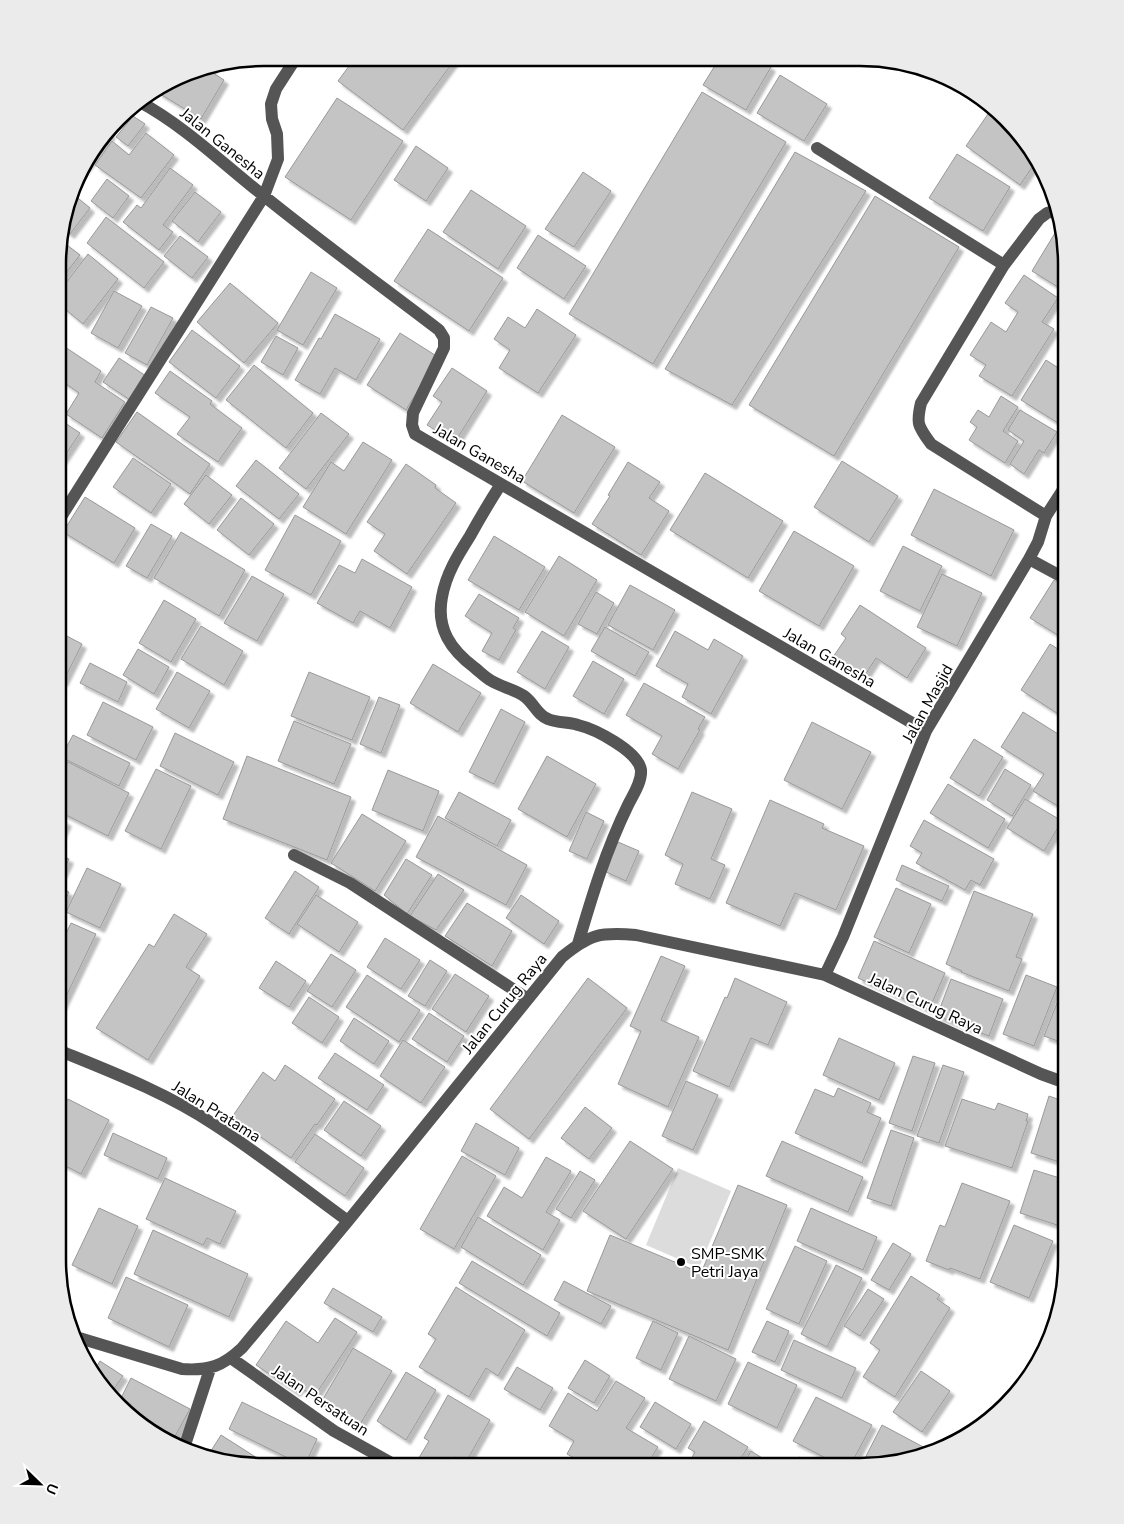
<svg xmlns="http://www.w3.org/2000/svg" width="1124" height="1524" font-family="'Nunito Sans',sans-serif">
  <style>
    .park { fill: #dcdcdc }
    .building { fill: #c4c4c4; stroke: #999; filter: url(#shadow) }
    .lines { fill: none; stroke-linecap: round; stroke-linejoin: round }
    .minor { stroke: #555; stroke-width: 12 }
    .poi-dot { fill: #000; stroke: #fff; stroke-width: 2 }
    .labels { text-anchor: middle; stroke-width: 4; stroke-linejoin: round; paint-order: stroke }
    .street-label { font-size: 16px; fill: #000; stroke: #fff }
    .poi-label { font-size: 16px; fill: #000; stroke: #fff; text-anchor: start }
    .rim { fill: none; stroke: #000; stroke-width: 2.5 }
  </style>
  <defs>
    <filter id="shadow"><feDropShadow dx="4.5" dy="4.5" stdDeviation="1" flood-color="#0004"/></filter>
  </defs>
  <rect width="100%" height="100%" fill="#fff"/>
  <path class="park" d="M678 1168 731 1191 699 1268 646 1245Z"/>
  <path class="building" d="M355 58H456L403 130 338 81Z
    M719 59H758L771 67 746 110 703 85Z
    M214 66 210 71 224 80 201 119 157 92 198 69Z
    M780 75 827 104 804 141 757 113Z
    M702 92 786 142 653 364 569 314Z
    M337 98 403 141 351 220 285 177Z
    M988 114 1022 139 1037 160 1020 185 966 146Z
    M133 116 145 124 128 146 116 137Z
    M109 132 111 134 81 173 85 161Z
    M146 133 174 155 141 198 95 165 112 141 129 155Z
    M416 146 448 168 426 201 394 180Z
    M795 152 866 191 732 405 665 369Z
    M957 154 1010 187 983 231 929 198Z
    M170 168 193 185 163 225 173 232 159 250 123 222 137 205 141 208Z
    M583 172 611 191 574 247 545 229Z
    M107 179 129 196 113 218 91 201Z
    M471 190 526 226 498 269 443 232Z
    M195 192 221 212 198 242 172 221Z
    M74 195 90 208 70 234 62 228Z
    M875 196 959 247 834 456 749 405Z
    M106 217 164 262 144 288 87 243Z
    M1058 228 1066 264V292L1032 271Z
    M428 229 503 278 469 331 394 281Z
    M538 235 586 266 564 299 517 268Z
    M180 236 208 257 192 278 164 256Z
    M59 239 80 255 59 282Z
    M88 254 118 279 83 324 59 304V292Z
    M311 272 337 288 303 345 277 330Z
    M1024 275 1058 298 1042 322 1054 329 1012 396 979 376 986 365 970 355 991 322 1006 332 1018 312 1005 303Z
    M230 283 278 323 244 363 197 322Z
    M114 291 142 306 118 348 91 333Z
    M151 307 173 318 147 365 125 353Z
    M537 309 576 335 538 393 499 368 510 350 494 339 508 317 525 328Z
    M335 314 380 339 356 380 335 368 320 394 295 380 319 338 321 339Z
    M192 330 240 366 216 398 169 362Z
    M400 333 438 357 406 410 367 385Z
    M276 336 298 348 283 375 261 362Z
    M59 343 101 371 95 382 125 402 102 438 66 414 79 393 59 379Z
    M119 358 146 376 130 400 103 382Z
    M1046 360 1066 373V428L1021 400Z
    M254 365 313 413 286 448 226 400Z
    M452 368 487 391 455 442 427 425 442 402 433 396Z
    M170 371 212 401 210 404 242 428 218 462 177 434 190 417 155 393Z
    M1001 396 1018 407 1003 431 1018 441 1005 463 969 440 977 427 970 422 978 410 989 417Z
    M1020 410 1057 432 1044 453 1039 450 1024 474 1010 464 1024 441 1008 430Z
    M137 412 210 464 190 494 116 442Z
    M321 413 349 434 306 489 279 468Z
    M562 415 615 447 574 513 522 481Z
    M59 419 80 433 62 460 59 457Z
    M363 442 392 460 346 534 303 507 331 462 344 471Z
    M133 458 171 484 151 513 113 487Z
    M256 460 299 494 279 519 236 486Z
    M842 461 898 496 869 542 814 507Z
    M628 462 660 482 649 498 669 511 641 555 592 524 610 496 608 495Z
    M406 464 436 485 435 488 456 503 407 574 374 551 385 534 367 522Z
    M705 473 783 521 748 578 670 530Z
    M206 475 232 495 209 524 184 504Z
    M934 489 1014 530 991 576 911 535Z
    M85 497 135 528 114 563 63 532Z
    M241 498 274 524 249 555 217 530Z
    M295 515 341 541 311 595 265 570Z
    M151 524 172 536 147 578 126 566Z
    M794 531 854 566 819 626 759 591Z
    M181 532 245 570 219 616 154 578Z
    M494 536 545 567 519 610 468 580Z
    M903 546 942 566 920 611 880 591Z
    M559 556 597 580 564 636 525 612Z
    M362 559 412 587 390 628 360 611 353 623 317 603 339 565 355 573Z
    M942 574 982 593 957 646 917 627Z
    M252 576 284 594 257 641 224 623Z
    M1054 580 1066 588V629L1061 637 1030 618Z
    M630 585 675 610 653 650 608 625Z
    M596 592 614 603 597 634 578 624Z
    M479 594 519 618 513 628 516 630 499 660 482 651 492 633 465 616Z
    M164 600 196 619 171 662 139 643Z
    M860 605 926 648 907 678 876 658 862 680 831 660 846 638 841 634Z
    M201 626 243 651 224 685 181 659Z
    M605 627 649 652 635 676 591 651Z
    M542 631 569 647 545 689 517 672Z
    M675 631 708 650 714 639 743 656 711 714 682 697 688 684 656 666Z
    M59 632 82 644 63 682 59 680Z
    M1050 644 1066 654V719L1021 690Z
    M138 649 169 667 154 694 123 675Z
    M593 661 624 679 604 714 573 696Z
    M90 663 127 682 118 702 80 683Z
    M433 664 481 693 458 732 410 703Z
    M177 672 210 691 189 728 156 709Z
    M309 672 370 697 352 740 291 716Z
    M644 683 705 717 698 729 700 730 678 769 652 754 662 736 626 715Z
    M379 697 400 705 381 753 360 744Z
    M103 702 153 727 136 760 87 735Z
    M501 709 525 722 494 784 469 772Z
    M1023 712 1066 739V811L1033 791 1044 774 1001 747Z
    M294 721 351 744 334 784 278 761Z
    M812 722 871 752 842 809 784 780Z
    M175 733 234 762 218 795 160 766Z
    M73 735 130 763 119 786 61 757Z
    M974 739 1003 757 979 796 950 778Z
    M247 756 351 797 327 860 223 819Z
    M547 756 596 784 567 837 518 809Z
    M68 762 129 793 108 836 58 811V781Z
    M156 769 191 786 161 849 125 831Z
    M1005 769 1031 785 1012 816 987 800Z
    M388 770 439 791 423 831 372 810Z
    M948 784 1005 819 988 848 930 813Z
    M459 792 511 820 497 846 445 818Z
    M692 792 732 809 711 859 725 865 710 899 675 884 683 864 665 855Z
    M1025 799 1062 821 1044 851 1007 828Z
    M770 800 824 824 822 828 864 846 836 910 795 893 780 926 726 903Z
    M586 812 604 821 587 859 569 851Z
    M362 814 406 841 375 891 331 863Z
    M438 816 527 865 506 905 416 857Z
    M58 817 67 822 58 841Z
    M924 820 994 859 980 885 971 880 965 890 916 863 922 853 910 846Z
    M618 842 639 851 626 881 604 871Z
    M58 854 69 859 62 874 58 872Z
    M406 859 432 875 407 914 384 895Z
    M902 865 949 886 942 901 896 880Z
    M87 868 121 884 100 928 66 912Z
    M295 871 319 887 289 934 265 918Z
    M438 874 464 890 436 930 410 916Z
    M58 887 69 892 58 916Z
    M896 888 931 904 909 953 874 937Z
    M974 891 1033 914 1016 957 1022 959 1009 991 961 972 962 971 946 964Z
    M316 895 358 922 339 952 297 924Z
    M521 895 559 921 544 944 506 918Z
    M467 903 512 931 492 966 445 936Z
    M174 914 207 934 186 967 200 976 148 1060 96 1028 149 944 154 947Z
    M71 923 96 934 61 1007 58 1006V950Z
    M385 938 420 960 401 989 367 967Z
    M874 941 945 973 929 1010 858 978Z
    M331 954 356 970 332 1007 307 991Z
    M661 956 685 966 661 1020 699 1037 668 1107 618 1084 641 1031 630 1026Z
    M430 960 447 971 425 1006 408 996Z
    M276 961 306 981 289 1007 259 988Z
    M455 974 489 996 466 1032 432 1009Z
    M367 975 420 1010 399 1042 346 1007Z
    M1026 975 1057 987 1034 1046 1003 1034Z
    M588 978 627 1008 529 1139 490 1109Z
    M735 978 787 1002 768 1045 751 1038 729 1087 693 1071 725 997 727 998Z
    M951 979 1003 999 989 1036 937 1016Z
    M309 997 339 1017 322 1043 292 1023Z
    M1057 1003 1066 1006V1044L1044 1036Z
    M429 1013 464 1036 447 1062 412 1039Z
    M354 1018 389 1041 374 1064 340 1041Z
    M839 1038 895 1063 879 1100 823 1075Z
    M403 1040 445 1067 421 1103 380 1076Z
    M335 1053 384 1085 367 1110 318 1078Z
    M913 1056 935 1063 912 1131 889 1123Z
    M285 1065 335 1099 317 1125 315 1124 291 1158 232 1117 263 1072 275 1081Z
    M943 1065 964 1072 939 1143 917 1136Z
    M686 1081 718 1095 693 1150 662 1136Z
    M838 1088 871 1103 867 1112 881 1118 862 1163 795 1133 815 1089 834 1097Z
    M1049 1096 1066 1102V1164L1031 1153Z
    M68 1099 109 1120 81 1174 58 1162V1118Z
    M962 1099 995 1110 998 1103 1028 1114 1026 1121H1028L1012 1168 945 1146Z
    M344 1101 381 1126 361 1156 324 1130Z
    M585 1107 612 1128 589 1159 561 1138Z
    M476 1123 519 1148 505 1175 461 1151Z
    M891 1130 914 1138 891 1206 867 1198Z
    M113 1133 167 1158 158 1179 104 1155Z
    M315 1134 364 1168 345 1196 295 1162Z
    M630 1141 673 1169 626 1239 583 1211Z
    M782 1141 863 1177 848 1212 766 1176Z
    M462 1156 496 1176 454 1249 420 1229Z
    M546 1157 571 1171 546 1212 560 1220 543 1250 487 1216 504 1187 522 1198Z
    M1034 1170 1066 1180V1196L1057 1225 1020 1213Z
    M580 1171 595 1180 571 1218 556 1209Z
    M165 1178 236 1211 220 1244 207 1238 203 1245 146 1219Z
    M962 1183 1010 1201 980 1279 950 1268 949 1270 926 1261 940 1225 945 1227Z
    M738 1185 787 1205 728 1350 587 1291 610 1235 701 1273Z
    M99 1208 138 1226 112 1284 72 1265Z
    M811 1208 877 1237 863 1270 797 1241Z
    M478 1217 541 1255 523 1285 461 1247Z
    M1014 1225 1053 1241 1029 1298 990 1282Z
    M153 1230 248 1274 229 1317 134 1274Z
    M893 1243 911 1254 889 1290 871 1280Z
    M795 1246 827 1261 799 1324 766 1309Z
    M472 1261 560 1313 547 1336 459 1283Z
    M836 1265 862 1278 827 1347 801 1334Z
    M911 1276 940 1295 937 1299 950 1308 895 1397 863 1377 880 1350 870 1343Z
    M126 1277 188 1305 169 1347 108 1318Z
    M564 1281 611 1306 601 1324 554 1300Z
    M456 1287 525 1330 498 1376 486 1368 469 1397 419 1367 436 1339 428 1334Z
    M333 1288 382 1317 373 1332 324 1303Z
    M868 1289 884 1299 860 1336 844 1326Z
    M335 1318 357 1332 314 1397 300 1387 296 1392 256 1365 286 1321 318 1343Z
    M653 1321 678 1333 661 1370 636 1358Z
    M767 1321 789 1331 775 1362 752 1352Z
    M689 1336 736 1359 716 1401 669 1379Z
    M794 1340 856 1368 842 1398 781 1370Z
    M353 1348 392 1371 358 1428 320 1404Z
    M585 1360 610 1376 594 1403 568 1388Z
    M100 1361 123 1376 109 1396 93 1372Z
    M748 1362 797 1385 777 1428 728 1404Z
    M517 1367 553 1388 540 1410 504 1389Z
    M921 1371 950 1391 922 1432 893 1412Z
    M406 1372 436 1390 406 1440 377 1421Z
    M131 1378 190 1409 173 1440 149 1431 118 1404Z
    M616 1381 645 1398 626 1428 658 1447 646 1466H576L579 1461 567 1454 574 1441 549 1426 568 1393 597 1411Z
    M448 1395 490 1420 466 1462 455 1457 451 1465H424L417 1461 429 1441 424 1438Z
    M816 1397 872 1425 850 1466H841L793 1441Z
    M242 1402 317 1439 305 1465H302L229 1429Z
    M655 1402 691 1424 676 1449 640 1427Z
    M704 1421 748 1447 736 1466H687L695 1452 688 1448Z
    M882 1425 929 1450 872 1464 864 1460Z
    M221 1435 268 1465H238L209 1454Z
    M751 1451 775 1466H742Z
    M799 1457 817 1466H794Z"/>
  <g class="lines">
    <path class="minor" d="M140 102C186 127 223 164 264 196 321 242 380 285 439 330L444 338V348L413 413 412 425 415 434 926 731
      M817 148 1004 265
      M501 484C490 501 480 518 470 536 458 555 446 574 442 597 436 629 451 650 475 668 480 672 485 677 490 680 501 687 514 689 524 696 534 703 537 715 548 719 558 723 569 722 578 725 595 729 638 751 641 770 642 782 633 795 628 805 606 850 592 896 578 944
      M1046 516 931 444C918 426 916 424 921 403L1004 265 1039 219 1047 213 1054 211
      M59 520 264 196 278 159 277 134 272 119 271 104 276 89 296 58
      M1029 559 1066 579
      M294 855 350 883 528 999
      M825 975 843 937 926 731 1029 559 1038 542 1046 516 1066 485
      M58 1050C112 1072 167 1093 215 1125 261 1155 304 1189 348 1221
      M76 1337 182 1369C209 1371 223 1366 242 1348L348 1221 562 957C590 934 600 932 636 935L825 975 1041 1074 1066 1083
      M231 1358 334 1431 395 1465
      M185 1445 210 1369"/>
  </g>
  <circle class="poi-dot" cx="681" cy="1262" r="5"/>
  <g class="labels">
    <g class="street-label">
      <text transform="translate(223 143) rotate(39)" y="6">Jalan Ganesha</text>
      <text transform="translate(480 453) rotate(30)" y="6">Jalan Ganesha</text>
      <text transform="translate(830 657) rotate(30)" y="6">Jalan Ganesha</text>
      <text transform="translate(927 703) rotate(-61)" y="6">Jalan Masjid</text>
      <text transform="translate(504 1003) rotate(-51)" y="6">Jalan Curug Raya</text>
      <text transform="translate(926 1003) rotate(25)" y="6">Jalan Curug Raya</text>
      <text transform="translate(217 1111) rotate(32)" y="6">Jalan Pratama</text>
      <text transform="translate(321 1400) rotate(34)" y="6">Jalan Persatuan</text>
    </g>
    <g class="poi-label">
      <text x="691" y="1259">SMP-SMK<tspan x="691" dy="18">Petri Jaya</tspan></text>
    </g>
  </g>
  <path d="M0 0H1124V1524H0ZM264 66H860A198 198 0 0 1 1058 264V1260A198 198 0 0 1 860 1458H264A198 198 0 0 1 66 1260V264A198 198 0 0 1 264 66Z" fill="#ebebeb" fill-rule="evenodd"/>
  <path class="rim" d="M264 66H860A198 198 0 0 1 1058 264V1260A198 198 0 0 1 860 1458H264A198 198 0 0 1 66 1260V264A198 198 0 0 1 264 66Z"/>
  <g transform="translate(40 1484) rotate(113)" stroke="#ffffff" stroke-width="4" paint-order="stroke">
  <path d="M0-4L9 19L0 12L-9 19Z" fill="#000000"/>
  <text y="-8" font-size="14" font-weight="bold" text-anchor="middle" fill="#000000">U</text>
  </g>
</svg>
